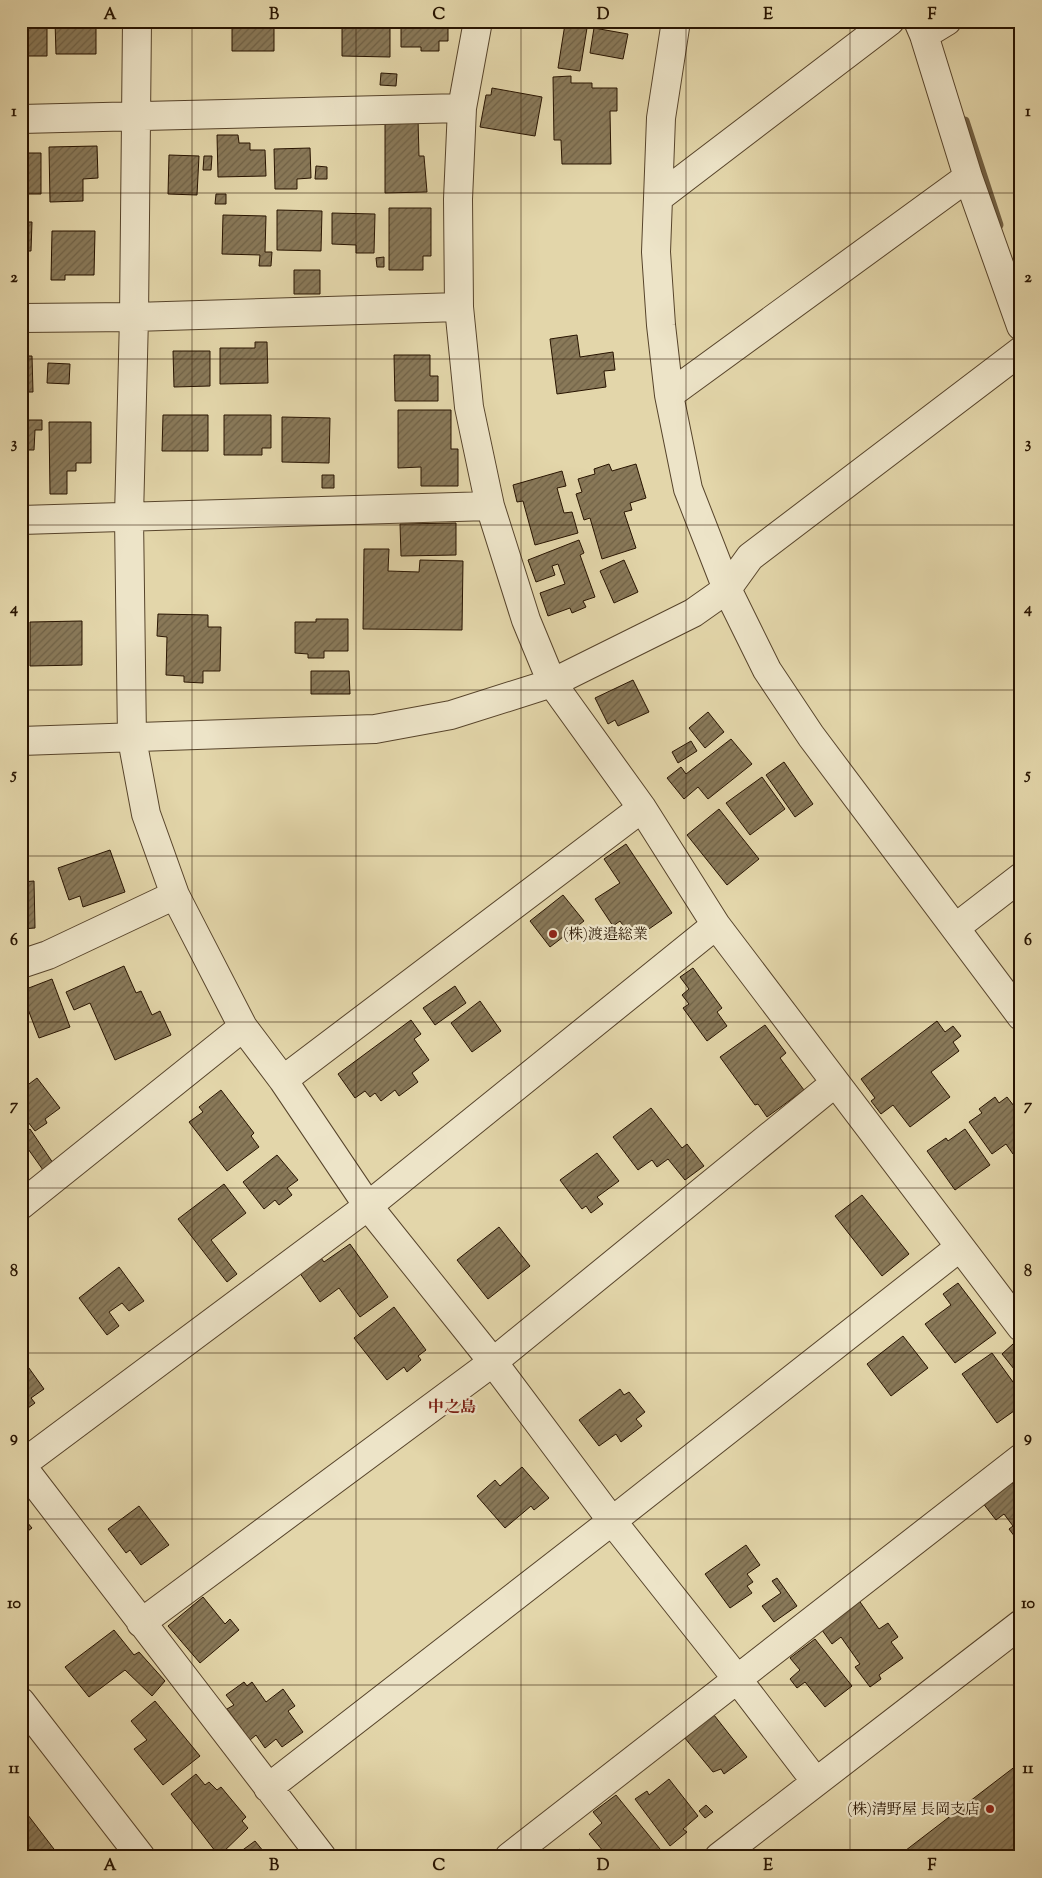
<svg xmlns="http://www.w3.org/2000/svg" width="1042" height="1878" font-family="'Sorts Mill Goudy','Noto Serif JP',serif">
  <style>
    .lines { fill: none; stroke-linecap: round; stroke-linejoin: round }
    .stream { stroke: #726144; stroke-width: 9 }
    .building { fill: url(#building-hatch); stroke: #281401 }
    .minor-casing { stroke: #57442b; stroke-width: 30 }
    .minor { stroke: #ede4c8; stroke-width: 28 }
    .grid { fill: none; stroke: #281401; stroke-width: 1; stroke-opacity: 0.55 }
    .poi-dot { fill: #8f2418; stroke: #ede4c8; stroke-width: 2 }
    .labels { text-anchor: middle; stroke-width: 4.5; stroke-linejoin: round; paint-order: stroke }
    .poi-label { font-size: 15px; fill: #281401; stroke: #ede4c8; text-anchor: start }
    .neighbourhood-label { font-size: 16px; font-weight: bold; fill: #7a1f14; stroke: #ede4c8 }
    .neatline { fill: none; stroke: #281401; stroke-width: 2 }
    .grid-label { font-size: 16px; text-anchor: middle; font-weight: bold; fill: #281401 }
  </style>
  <defs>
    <pattern id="building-hatch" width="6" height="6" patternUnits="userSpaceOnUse" patternTransform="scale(1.25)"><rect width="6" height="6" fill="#897959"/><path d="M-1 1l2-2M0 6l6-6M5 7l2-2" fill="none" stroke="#706247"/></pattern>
  </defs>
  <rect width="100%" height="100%" fill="#e3d6aa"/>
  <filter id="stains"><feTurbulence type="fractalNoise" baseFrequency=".004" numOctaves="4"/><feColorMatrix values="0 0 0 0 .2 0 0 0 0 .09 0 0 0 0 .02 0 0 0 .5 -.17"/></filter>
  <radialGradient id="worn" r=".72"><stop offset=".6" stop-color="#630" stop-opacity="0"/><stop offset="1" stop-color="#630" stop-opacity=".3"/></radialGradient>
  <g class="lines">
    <path class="stream" d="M965 121 999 225"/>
  </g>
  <path class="building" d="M21 21H30V26H47V56H21Z
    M55 21H96V54H56Z
    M232 21H274V51H232Z
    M342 21H390V57L342 56Z
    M401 21H448V41H439V51H421V47H401Z
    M565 24 587 28 580 71 558 68Z
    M594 28 628 34 623 59 590 53Z
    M381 73 397 74 396 86 380 85Z
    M571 76V83H592V88H617V111H610L611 164H562L561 140H554L553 77Z
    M492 88 542 97 535 136 480 127 486 95H491Z
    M385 119H418L419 156H424L427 192 385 193Z
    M217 135H238L239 143H250V150H265L266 176 218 177Z
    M97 146 98 178 83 179V201L50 202 49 147Z
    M310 148 311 178 297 179V189H275L274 149Z
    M21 153H41V194H21Z
    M169 155 199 156 197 195 168 194Z
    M204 156H212L211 170H203Z
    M316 166 327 167V179H315Z
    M216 194H226V204H215Z
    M389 208H431V256H423V270H389Z
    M277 210 322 211 321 251 277 250Z
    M332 213 375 214 374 253H356V245L332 244Z
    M223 215 266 216 265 252H272L271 266H259L260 255 222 254Z
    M21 222H32L31 251H22V262Z
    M52 231H95L94 275H65V280H51Z
    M384 257V267H377L376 258Z
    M294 270H320V294H294Z
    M577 335 580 357 613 352 615 370 604 371 606 387 557 394 550 339Z
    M255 342H267L268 383 220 384V348H255Z
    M173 351H210V386L174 387Z
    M394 355H430V376H438V401H395Z
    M21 356H32L33 392H25V398H21Z
    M48 363 70 364 69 384 47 383Z
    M398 410H451V449H458V486H421V467L398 468Z
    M163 415H208V451H162Z
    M224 415H271V448H262V455H224Z
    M282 417 330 418 329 463 282 462Z
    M21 420H42V430H35L34 450H28V467H21Z
    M49 422H91V463H76V471H67V494H50Z
    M609 464 612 471 636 464 646 498 630 503 632 510 624 512 636 548 602 559 590 518 584 520 576 494 582 492 578 479 595 474 594 469Z
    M562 471 566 486 557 488 564 513 572 512 578 533 535 545 523 501 517 502 513 485Z
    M322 475H334V488H322Z
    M456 523V555L401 556 400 524Z
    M579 540 584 553 580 555 595 597 583 601 586 607 572 613 570 608 548 616 540 593 565 584 558 564 552 566 555 575 536 582 528 560Z
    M364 549H389L388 571 419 572 420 560 463 561 462 630 363 629Z
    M624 560 638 592 614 603 600 571Z
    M158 614 208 615V627H221L220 671H203V683L184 682V676L166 675 167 637 157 636Z
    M316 619H348V651H324V658H308V654L295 653V622H316Z
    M82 621V665L30 666V622Z
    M311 671H349L350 694H311Z
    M633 680 649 712 618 726 615 720 608 724 595 698Z
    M708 712 724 732 705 748 689 728Z
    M731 739 752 764 708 799 698 787 684 799 667 778 681 767 686 774Z
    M691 741 697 751 678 763 672 752Z
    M784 762 813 804 795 817 766 775Z
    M762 777 785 809 750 835 726 803Z
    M719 809 759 859 727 885 687 835Z
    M626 844 672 913 633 940 620 921 613 926 595 899 620 883 604 859Z
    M110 850 125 892 83 907 80 896 69 900 58 868Z
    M34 881 35 928 21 929V882Z
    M563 895 584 921 550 947 530 921Z
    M124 966 136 993 141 991 152 1015 160 1011 171 1035 115 1060 90 1003 74 1010 66 992Z
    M693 968 722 1008 717 1012 727 1026 707 1041 683 1008 689 1004 682 995 689 989 680 977Z
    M52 979 70 1027 39 1038 21 991Z
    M455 986 466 1003 435 1025 423 1008Z
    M480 1001 501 1031 472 1052 451 1023Z
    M411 1020 421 1034 414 1039 429 1060 412 1073 418 1082 399 1096 395 1090 381 1101 375 1093 370 1097 365 1091 355 1098 338 1074Z
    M937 1021 945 1032 953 1026 961 1036 953 1042 959 1051 931 1072 950 1097 910 1127 893 1105 881 1114 871 1101 875 1098 861 1079Z
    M765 1025 786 1053 780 1058 804 1090 767 1117 758 1104 755 1105 720 1057Z
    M37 1078 60 1108 45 1119 47 1123 35 1131 21 1113V1090Z
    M221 1090 254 1133 251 1136 259 1147 227 1171 189 1122 203 1112 199 1107Z
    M995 1097 999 1103 1007 1097 1021 1115V1133L1018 1136 1021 1140V1148L1013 1154 1006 1144 992 1154 969 1122 982 1113 979 1109Z
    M651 1108 682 1148 687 1144 704 1166 685 1180 668 1159 657 1167 652 1160 638 1170 613 1137Z
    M30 1129 53 1163 43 1170 21 1139V1136Z
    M965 1129 990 1165 955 1190 927 1151 946 1138 948 1141Z
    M597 1153 619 1181 597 1197 603 1204 591 1213 586 1206 582 1209 560 1180Z
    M277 1155 298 1180 287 1188 292 1195 279 1205 275 1200 264 1209 243 1182Z
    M224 1184 246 1213 211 1240 237 1274 227 1282 178 1219Z
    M862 1195 909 1254 882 1276 835 1216Z
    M499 1227 530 1266 488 1299 457 1260Z
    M350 1244 388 1297 360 1317 339 1288 320 1302 297 1269 318 1254 324 1262Z
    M119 1267 144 1301 129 1311 122 1303 109 1312 119 1326 107 1335 79 1298Z
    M958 1283 996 1333 955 1363 925 1324 951 1305 943 1294Z
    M394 1307 426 1350 418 1356 421 1360 407 1372 404 1367 387 1380 354 1338Z
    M903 1336 928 1368 891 1396 867 1364Z
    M1013 1344 1021 1354V1363L1014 1369 1002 1354Z
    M992 1353 1021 1393V1406L997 1423 962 1374Z
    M21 1357 44 1389 31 1398 35 1403 21 1413Z
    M620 1389 624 1395 629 1392 645 1412 636 1419 642 1426 621 1442 616 1434 599 1446 579 1420Z
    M522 1467 549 1498 534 1510 531 1506 505 1528 477 1496 495 1480 500 1486Z
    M1011 1481 1021 1494V1545L1009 1529 1013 1526 1004 1514 996 1520 982 1502Z
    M139 1506 169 1545 141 1565 130 1550 126 1553 108 1529Z
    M21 1515 32 1528 21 1536Z
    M746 1545 760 1565 747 1574 753 1582 747 1586 752 1593 730 1608 705 1574Z
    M777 1578 797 1606 774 1622 762 1606 781 1593 772 1581Z
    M203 1597 225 1624 230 1619 239 1630 200 1663 168 1626Z
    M858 1599 879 1629 888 1623 898 1637 891 1642 903 1658 879 1675 881 1679 870 1687 855 1667 860 1664 841 1637 832 1644 819 1626Z
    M114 1630 134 1655 139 1652 165 1681 152 1696 125 1670 89 1697 65 1667Z
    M815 1639 852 1686 825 1707 805 1682 797 1688 790 1679 800 1670 790 1658Z
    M244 1682 247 1686 252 1682 266 1702 283 1689 295 1706 288 1711 303 1732 282 1747 276 1739 265 1748 256 1735 250 1740 227 1709 234 1705 226 1695Z
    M155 1701 200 1756 163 1785 134 1749 147 1740 131 1721Z
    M714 1715 747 1757 724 1774 721 1769 713 1772 684 1737Z
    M1021 1762V1857H897Z
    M196 1774 205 1785 209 1782 217 1790 221 1787 246 1817 242 1821 248 1828 219 1856 171 1794Z
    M669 1779 698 1816 683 1829 687 1832 670 1846 635 1799 647 1791 649 1795Z
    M616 1795 660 1849 651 1857H608L589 1834 602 1823 593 1812Z
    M706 1805 713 1812 705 1818 699 1811Z
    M21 1806 57 1853 52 1857H21Z
    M255 1841 268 1857H233Z
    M580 1849 585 1855 583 1857H570Z"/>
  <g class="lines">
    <g class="minor-casing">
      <path id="minor" d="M137 21 134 317 129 517 132 739 146 814 175 895 243 1027 283 1080 368 1206 493 1362 612 1521 738 1680 816 1782
        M478 21 462 108 458 199 459 307 469 407 490 506 526 620 552 683 642 808 716 925 1021 1327
        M676 21 661 118 656 252 661 325 669 395 688 489 727 589 767 670 811 736 1021 1016
        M918 21 924 35 968 177 1021 326
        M924 35 947 21
        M21 119 462 108
        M658 198 890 21
        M21 318 134 317 459 307
        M669 395 968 177
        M21 520 490 506
        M21 741 375 729 451 715 552 683 693 613 727 589 750 557 1021 351
        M955 928 1021 877
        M21 964 48 955 175 895
        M283 1080 642 808
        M21 1205 243 1027
        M21 1465 368 1206 716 925
        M21 1465 322 1857
        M141 1623 493 1362 835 1083
        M21 1702 141 1857
        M268 1788 612 1521 960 1247
        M509 1857 1021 1458
        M719 1857 1021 1624"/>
    </g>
    <use href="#minor" class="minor"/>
  </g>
  <path class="grid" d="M192 21V1857M356 21V1857M521 21V1857M686 21V1857M850 21V1857M21 193H1021M21 359H1021M21 525H1021M21 690H1021M21 856H1021M21 1022H1021M21 1188H1021M21 1353H1021M21 1519H1021M21 1685H1021"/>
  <g class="poi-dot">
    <circle cx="553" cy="934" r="5"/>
    <circle cx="990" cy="1809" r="5"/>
  </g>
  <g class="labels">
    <g class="poi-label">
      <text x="563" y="939">(株)渡邉総業</text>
      <text x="980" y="1814" text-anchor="end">(株)清野屋 長岡支店</text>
    </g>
    <g class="neighbourhood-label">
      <text x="452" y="1412">中之島</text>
    </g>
  </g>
  <rect width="1042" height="1878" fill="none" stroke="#e3d6aa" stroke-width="55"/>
  <rect x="28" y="28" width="986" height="1822" class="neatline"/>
  <g class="grid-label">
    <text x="110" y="19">A</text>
    <text x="274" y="19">B</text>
    <text x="439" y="19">C</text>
    <text x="603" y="19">D</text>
    <text x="768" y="19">E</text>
    <text x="932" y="19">F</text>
    <text x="14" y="116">1</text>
    <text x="1028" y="116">1</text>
    <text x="14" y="282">2</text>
    <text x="1028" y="282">2</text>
    <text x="14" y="448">3</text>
    <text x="1028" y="448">3</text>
    <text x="14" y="613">4</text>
    <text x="1028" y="613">4</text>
    <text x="14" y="779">5</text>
    <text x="1028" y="779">5</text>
    <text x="14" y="945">6</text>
    <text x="1028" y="945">6</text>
    <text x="14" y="1110">7</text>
    <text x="1028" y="1110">7</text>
    <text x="14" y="1276">8</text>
    <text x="1028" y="1276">8</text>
    <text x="14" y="1442">9</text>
    <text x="1028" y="1442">9</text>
    <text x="14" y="1608">10</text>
    <text x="1028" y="1608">10</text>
    <text x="14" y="1773">11</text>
    <text x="1028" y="1773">11</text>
    <text x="110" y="1870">A</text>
    <text x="274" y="1870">B</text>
    <text x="439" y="1870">C</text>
    <text x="603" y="1870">D</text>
    <text x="768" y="1870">E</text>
    <text x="932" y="1870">F</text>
  </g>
  <rect width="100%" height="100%" filter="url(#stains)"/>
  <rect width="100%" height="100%" fill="url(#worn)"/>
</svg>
